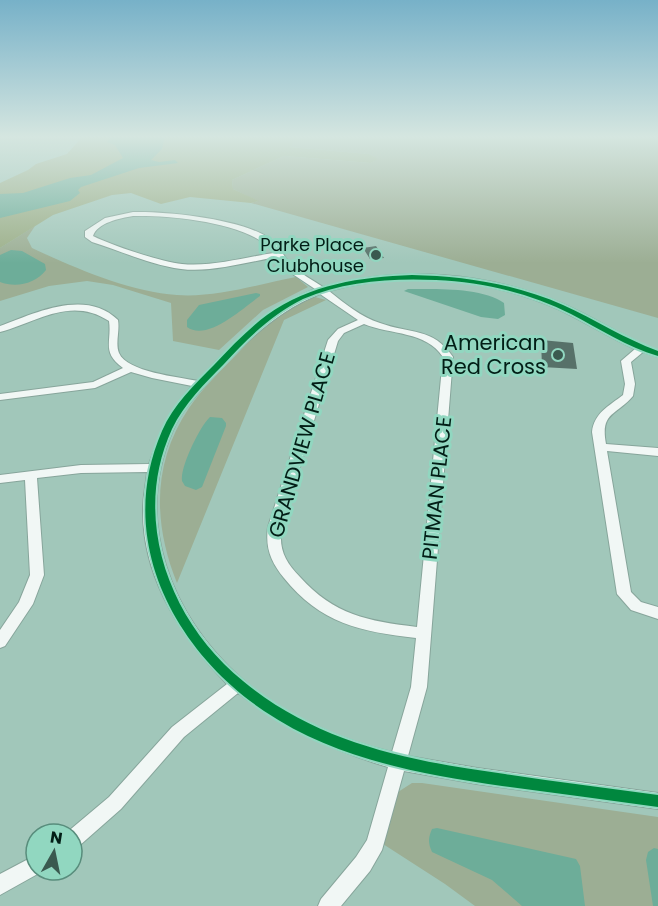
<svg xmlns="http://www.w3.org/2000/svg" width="658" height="906" font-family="Poppins,sans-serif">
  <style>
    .green { fill: #9cae94 }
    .forest { fill: #9bae87 }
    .water { fill: #6dad99 }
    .building { fill: #577169 }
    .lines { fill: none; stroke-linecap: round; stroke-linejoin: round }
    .minor-casing { stroke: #87a59b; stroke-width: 2 }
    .minor { fill: #f1f7f5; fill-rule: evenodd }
    .cycleway-casing { stroke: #91d7c0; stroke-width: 4 }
    .cycleway { fill: #00873e; fill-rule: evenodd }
    .poi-dot { fill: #3a594f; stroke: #91d7c0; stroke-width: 2 }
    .labels { text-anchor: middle; stroke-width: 6; stroke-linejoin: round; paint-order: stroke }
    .far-poi-label { font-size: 18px; fill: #021e16; stroke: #91d7c0; text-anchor: end }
    .poi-label { font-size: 21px; fill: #021e16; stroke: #91d7c0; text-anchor: end }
    .street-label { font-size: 21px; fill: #021e16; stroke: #91d7c0 }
  </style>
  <rect width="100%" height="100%" fill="#a1c7ba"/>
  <path class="green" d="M293 136H658V318L251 203 258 201 233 189 232 180 284 156 371 163 377 159 369 154 290 147 296 137Z
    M35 226 27 238 32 248C75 268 130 292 177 295 214 298 260 284 296 277L308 287 263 310 219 350 173 341 171 303 113 285 87 281 49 286 0 301V248Z
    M315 297 326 300 284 320 177 583C153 523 152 463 189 408 203 388 221 370 238 353 259 331 284 304 315 297Z
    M412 783H422L658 817V906H475L445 884 383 844 398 792Z"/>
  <path class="forest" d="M83 136H293L297 137 290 147 369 154 378 159 371 163 284 156 232 180 233 189 259 201 251 203 190 197 161 204 131 193 112 195 53 215 0 248V183L28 170 36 164 67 154Z"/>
  <path class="water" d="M112 136H165L162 149 151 160 159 162 175 160 178 163 139 168 81 187 78 190 80 193 70 201 0 218V194L23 193 70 178 91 175 123 158 115 145 107 142Z
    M11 250 22 251 45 264 46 270C35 284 16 288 0 282V255Z
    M408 289C435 289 482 287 504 303L505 315 498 319 481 317 404 291Z
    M256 293 260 294V296C243 308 207 342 187 327V320L199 305Z
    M210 417 222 418 226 423V426L202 487 196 490 185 486 182 481C180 467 200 426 210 417Z
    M437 828 576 859 580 866 585 906H522L492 880 432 852C428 843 428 838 432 829Z
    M654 848 658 849V906H653L646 860 648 852Z"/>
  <path class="building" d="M376 246 384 258 370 259 363 248Z
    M541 340 573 343 577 369 542 367Z"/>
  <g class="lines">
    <g class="minor-casing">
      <path id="minor" d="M133 212C168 211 241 219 269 238 281 246 283 257 292 266 301 274 313 280 323 287 401 265 488 272 563 304 595 318 625 338 658 351V357L643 352 631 362 635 384 633 396C616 416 600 412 606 444L658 448V456L607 451 631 592 641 602 658 607V619L631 610 617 594 592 432C594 413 609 406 623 395L625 384 621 361 635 349C608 337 584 321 558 309 488 278 403 270 329 291 344 303 361 317 380 323 410 334 433 327 453 357L427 687 408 756 477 768 658 793V809L477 784 404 771 382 850 370 871 341 906H318L321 899 356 857 367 840 388 767C333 751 284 727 238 693L184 737 121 809 79 846 72 849V834H65L109 797 172 727 227 684C181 637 142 577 143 509 143 497 146 484 147 472L81 473 37 478 44 575 33 604 5 646 0 648V630L19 602 30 575 25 480 0 483V475L81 465 149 464C160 433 170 411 192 386L152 378 131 372 95 388 0 400V394L93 382 123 368C101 352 112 342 109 321 71 296 37 322 0 332V326C35 313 86 288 118 320 120 331 115 343 119 353 127 372 179 377 198 381 233 343 266 308 315 289L288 271 277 257C248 262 210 273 181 269 151 265 121 251 92 242L85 237V231L105 218ZM133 216C169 215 252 222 274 253 245 257 212 267 182 264 161 262 111 245 93 236 97 223 120 218 133 216ZM320 294 358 320 338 329 328 340 268 527C265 548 271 562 284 578 320 623 361 632 416 638L411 687 392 752C339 740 283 715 242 679 171 616 133 521 173 430 183 407 203 388 220 369 250 338 279 310 320 294ZM364 324C391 335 426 331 443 357L417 627C368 621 334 615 300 577 285 562 278 548 282 527L338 341 344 333Z
        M36 855V870L43 871 0 895V874Z"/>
    </g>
    <use href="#minor" class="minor"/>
    <g class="cycleway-casing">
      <path id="cycleway" d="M412 275C464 276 515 284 563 305 596 320 625 339 658 351V356C627 347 600 329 571 314 529 293 483 282 436 280 392 278 344 281 303 299 272 314 247 339 224 364 205 383 184 404 172 429 131 518 169 621 243 681 319 744 411 761 505 774 556 782 607 788 658 795V807C606 800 554 793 502 786 420 774 335 759 264 711 173 649 115 539 162 431 173 405 195 384 214 365 231 347 248 329 267 315 310 284 361 277 412 275Z"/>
    </g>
    <use href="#cycleway" class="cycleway"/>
  </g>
  <linearGradient id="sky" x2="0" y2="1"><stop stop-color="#77b1c8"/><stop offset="0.52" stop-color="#d5e6e0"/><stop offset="1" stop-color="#d5e6e0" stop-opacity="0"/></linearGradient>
  <rect width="658" height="263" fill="url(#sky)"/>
  <g class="poi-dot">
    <circle cx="376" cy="255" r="6"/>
    <circle cx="558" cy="355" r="6"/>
  </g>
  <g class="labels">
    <g class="far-poi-label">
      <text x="364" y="251">Parke Place<tspan x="364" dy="21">Clubhouse</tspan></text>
    </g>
    <g class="poi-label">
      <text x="546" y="350">American<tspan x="546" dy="24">Red Cross</tspan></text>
    </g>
    <g class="street-label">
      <text transform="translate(302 445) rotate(-74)" y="7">GRANDVIEW PLACE</text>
      <text transform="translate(437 488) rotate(-84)" y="7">PITMAN PLACE</text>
    </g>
  </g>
  <g transform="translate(54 852) rotate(9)"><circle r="28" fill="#91d7c0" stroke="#588d7c" stroke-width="1.5"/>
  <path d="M0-4.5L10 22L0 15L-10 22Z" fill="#3a594f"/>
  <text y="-9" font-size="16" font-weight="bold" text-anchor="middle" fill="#021e16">N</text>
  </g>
</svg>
